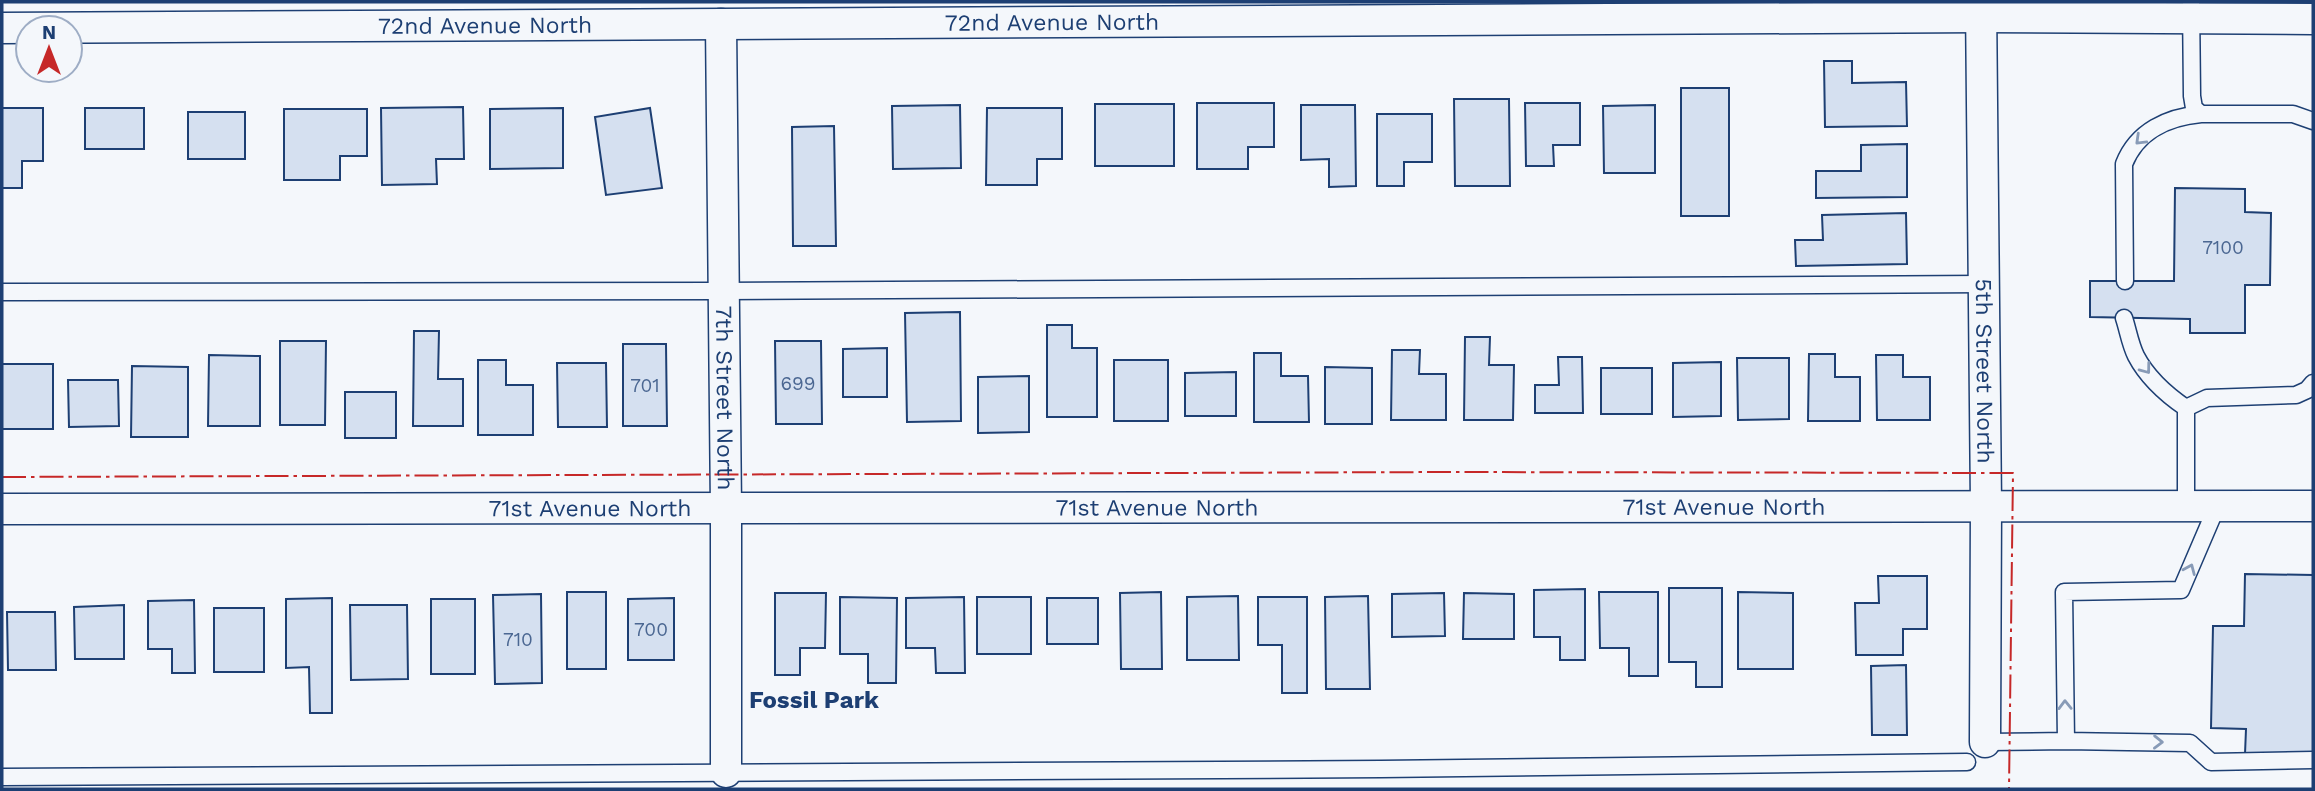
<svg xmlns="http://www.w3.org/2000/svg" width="2315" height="791" font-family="'Work Sans',sans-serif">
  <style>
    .building { fill: #d5e0f0; stroke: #1d3f73; stroke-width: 2 }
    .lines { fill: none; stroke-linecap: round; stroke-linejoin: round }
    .service-casing { stroke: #1d3f73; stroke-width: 19 }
    .minor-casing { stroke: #1d3f73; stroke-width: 33 }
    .service { stroke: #f4f7fb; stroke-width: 16 }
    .minor { stroke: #f4f7fb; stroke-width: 30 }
    .power { stroke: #c62828; stroke-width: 2; stroke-dasharray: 24 5 3.5 5; stroke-linecap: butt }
    .oneway { stroke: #889bb7 }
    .labels { text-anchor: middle; stroke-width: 5; stroke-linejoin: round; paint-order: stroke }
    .number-label { font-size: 19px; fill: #4b6792 }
    .street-label { font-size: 23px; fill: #1d3f73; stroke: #f4f7fb }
    .neighbourhood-label { font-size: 24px; font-weight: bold; fill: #1d3f73; stroke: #f4f7fb }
  </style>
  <rect width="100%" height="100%" fill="#f4f7fb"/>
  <path class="building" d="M1824 61H1852V83L1906 82 1907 126 1825 127Z
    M1681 88H1729V216H1681Z
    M1454 99H1509L1510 186H1455Z
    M1197 103H1274V147H1248V169H1197Z
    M1525 103H1580V145H1553L1554 166H1526Z
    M1095 104H1174V166H1095Z
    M960 105 961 168 893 169 892 106Z
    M1301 105H1355L1356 186 1329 187V159L1301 160Z
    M1655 105V173H1604L1603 106Z
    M463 107 464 159H436L437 184 382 185 381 108Z
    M2 108H43V161H22V188H2Z
    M85 108H144V149H85Z
    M563 108V168L490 169V109Z
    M650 108 662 188 606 195 595 117Z
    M987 108H1062V159H1037V185H986Z
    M284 109H367V156H340V180H284Z
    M188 112H245V159H188Z
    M1377 114H1432V162H1404V186H1377Z
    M834 126 836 246H793L792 127Z
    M1907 144V197L1816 198V171H1861V145Z
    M2175 188 2245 189V212L2271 213 2270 285H2245V333H2190V319L2090 317V281H2174Z
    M1906 213 1907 264 1796 266 1795 240H1823L1822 215Z
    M960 312 961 421 907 422 905 313Z
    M1047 325H1072V348H1097V417H1047Z
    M414 331H439L438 379H463V426H413Z
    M1465 337H1490L1489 365H1514L1513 420H1464Z
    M280 341H326L325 425H280Z
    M775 341H821L822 424H776Z
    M623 344H666L667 426H623Z
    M887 348V397H843V349Z
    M1392 350H1420L1419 374H1446V420H1391Z
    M1254 353H1281V376H1308L1309 422H1254Z
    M1809 354H1835V377H1860V421H1808Z
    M209 355 260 356V426H208Z
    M1876 355H1903V377H1930V420H1877Z
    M1558 357H1582L1583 413H1535V385H1559Z
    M1737 358H1789V419L1738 420Z
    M478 360H506V385H533V435H478Z
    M1114 360H1168V421H1114Z
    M1721 362V416L1673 417V363Z
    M557 363H606L607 427H558Z
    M2 364H53V429H2Z
    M132 366 188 367V437H131Z
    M1325 367 1372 368V424H1325Z
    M1601 368H1652V414H1601Z
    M1236 372V416H1185V373Z
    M1029 376V432L978 433V377Z
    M68 380H118L119 426 69 427Z
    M345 392H396V438H345Z
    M2245 574 2313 575V755L2245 754 2246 729 2211 728 2213 626H2244Z
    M1878 576H1927V629H1903V655H1856L1855 603H1879Z
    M1669 588H1722V687H1696V662H1669Z
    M1585 589V660H1560V637H1534V590Z
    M567 592H606V669H567Z
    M1161 592 1162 669H1121L1120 593Z
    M1599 592H1658V676H1629V648H1600Z
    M1738 592 1793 593V669H1738Z
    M775 593H826L825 648H800V675H775Z
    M1444 593 1445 636 1392 637V594Z
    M1464 593 1514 594V639H1463Z
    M541 594 542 683 495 684 493 595Z
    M1238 596 1239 660H1187V597Z
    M1368 596 1370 689H1326L1325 597Z
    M840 597 897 598 896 683H868V654H840Z
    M964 597 965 673H936L935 648H906V598Z
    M977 597H1031V654H977Z
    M1258 597H1307V693H1282V645H1258Z
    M332 598V713H310L309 667 286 668V599Z
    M674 598V660H628V599Z
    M1047 598H1098V644H1047Z
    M431 599H475V674H431Z
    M194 600 195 673H172V649H148V601Z
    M124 605V659H75L74 607Z
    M350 605H407L408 679 351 680Z
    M214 608H264V672H214Z
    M7 612H55L56 670H8Z
    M1906 665 1907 735H1872L1871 666Z"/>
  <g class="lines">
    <g class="service-casing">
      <path id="service" d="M2191 2 2192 96 2194 108 2201 114H2293L2313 121
        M2125 281 2124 164C2137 131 2168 117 2201 114
        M2 292 724 291 1984 284
        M2124 318C2128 330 2130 344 2136 356 2147 377 2167 395 2186 408
        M2186 506V408L2207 398 2296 395 2307 390 2313 383
        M2066 741 2190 743 2211 762 2313 760
        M1985 742 2066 741 2064 592 2181 590 2217 506
        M2 777 1381 769 1967 762"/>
    </g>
    <g class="minor-casing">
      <g id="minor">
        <path id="s1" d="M1981 2 1986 505 1985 742"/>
        <path id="s2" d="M721 24 726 509V772"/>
        <path id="s3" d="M2 28 1981 17 2313 19"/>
        <path id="s4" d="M2 509 2313 506"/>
      </g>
    </g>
    <use href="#service" class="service"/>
    <use href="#minor" class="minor"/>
    <path class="power" d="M2 477 1452 472 2013 473 2009 789"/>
  </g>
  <defs><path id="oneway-chevron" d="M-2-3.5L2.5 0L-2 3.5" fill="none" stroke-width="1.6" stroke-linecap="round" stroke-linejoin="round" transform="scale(1.75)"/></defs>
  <g class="oneway">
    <use href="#oneway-chevron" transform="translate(2140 140) rotate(136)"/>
    <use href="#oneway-chevron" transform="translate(2146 369) rotate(53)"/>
    <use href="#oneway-chevron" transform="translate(2190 569) rotate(-67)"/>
    <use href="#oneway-chevron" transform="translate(2065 705) rotate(-91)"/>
    <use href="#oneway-chevron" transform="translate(2158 742) rotate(1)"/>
  </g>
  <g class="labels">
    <g class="number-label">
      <text x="2223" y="254">7100</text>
      <text x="798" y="390">699</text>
      <text x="645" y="392">701</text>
      <text x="651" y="636">700</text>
      <text x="518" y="646">710</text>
    </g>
    <g class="street-label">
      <text dy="8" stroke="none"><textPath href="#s3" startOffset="1050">72nd Avenue North</textPath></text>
      <text dy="8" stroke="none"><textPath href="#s3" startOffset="483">72nd Avenue North</textPath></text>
      <text dy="8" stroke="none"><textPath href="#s1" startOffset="369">5th Street North</textPath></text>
      <text dy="8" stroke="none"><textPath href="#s2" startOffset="374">7th Street North</textPath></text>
      <text dy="8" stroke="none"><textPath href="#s4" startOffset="1722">71st Avenue North</textPath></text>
      <text dy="8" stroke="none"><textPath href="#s4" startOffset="1155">71st Avenue North</textPath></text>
      <text dy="8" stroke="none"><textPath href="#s4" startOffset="588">71st Avenue North</textPath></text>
    </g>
    <g class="neighbourhood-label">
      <text x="814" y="708">Fossil Park</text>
    </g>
  </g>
  <rect width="2315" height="791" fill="none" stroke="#1d3f73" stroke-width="7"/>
  <g transform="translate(49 49)"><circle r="33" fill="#f4f7fb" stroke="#9eadc5" stroke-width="2"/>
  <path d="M0-5L12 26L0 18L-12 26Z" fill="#c62828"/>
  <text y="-10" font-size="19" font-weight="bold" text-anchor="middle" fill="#1d3f73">N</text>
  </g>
</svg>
